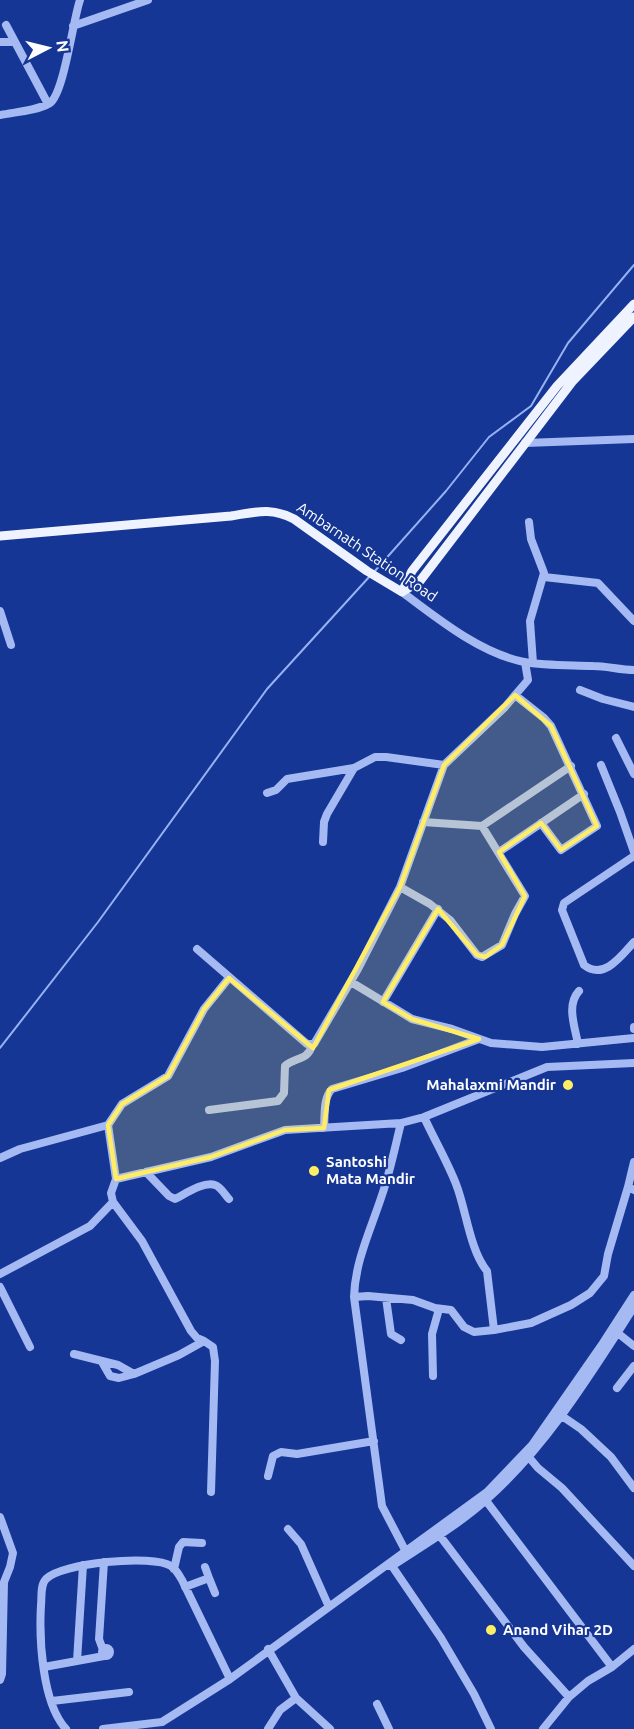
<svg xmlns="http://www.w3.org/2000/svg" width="634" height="1729" font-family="Ubuntu,sans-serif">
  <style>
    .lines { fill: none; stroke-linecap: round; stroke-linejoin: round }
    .stream { stroke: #97b2f4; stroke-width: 2 }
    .minor { stroke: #a5baf2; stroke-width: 8 }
    .major { stroke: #eff3ff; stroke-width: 9 }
    .marked { fill: #ffee65; fill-opacity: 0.2; stroke: #ffee65; stroke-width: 4.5; stroke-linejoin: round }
    .poi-dot { fill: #ffee65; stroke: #153695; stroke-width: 2 }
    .labels { text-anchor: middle; stroke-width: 4.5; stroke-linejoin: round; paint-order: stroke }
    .street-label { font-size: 15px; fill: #fff; stroke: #153695 }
    .poi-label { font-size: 15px; font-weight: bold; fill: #fff; stroke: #153695; text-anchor: start }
  </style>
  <rect width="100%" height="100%" fill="#153695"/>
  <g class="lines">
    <path class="stream" d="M374 572 446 491 489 437 531 406 568 343 634 265
      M0 1048 98 922 267 689 370 576"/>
    <path class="minor" d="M6 25 48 104
      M73 26 148 0
      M0 42H14
      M0 115C15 112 37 111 50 103 64 93 73 20 80 0
      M525 443 634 439
      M529 522 531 539 544 573 530 621 533 663
      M544 577 598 583 634 621
      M402 592C438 619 480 653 524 662 546 666 571 665 593 666 607 666 620 670 634 670
      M0 611 11 645
      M580 690 603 699 634 707
      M515 695 544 718 551 726 597 826 561 850 541 823
      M616 738 634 774
      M601 765 620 812 634 852
      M267 793 276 790 287 779 354 768 375 757H386L444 765
      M482 826 571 766
      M323 842 324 822 327 814 354 768
      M499 852 584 794
      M634 856 564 903 562 910 584 965C604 981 622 955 634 942
      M400 887 430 904 450 920 477 955 482 957 502 945 515 914 525 896 482 826 423 822
      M197 949 307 1044H314L358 969 400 887 444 765 505 707 528 680 525 662
      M351 982 412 1019 452 1029 491 1043 542 1047 634 1038
      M383 1002 438 909
      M634 1027V1029
      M578 1044C575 1027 566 1005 579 991
      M209 1110 278 1101 284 1093 285 1066C295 1057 308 1061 312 1045
      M424 1117C434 1139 447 1161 456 1184 466 1209 470 1251 487 1271L494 1330
      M401 1123C395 1147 390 1172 382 1195 371 1229 355 1261 354 1297L382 1506 405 1550
      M324 1128C325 1115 323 1098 332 1089L402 1068 479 1039
      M0 1158 20 1149 108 1125
      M634 1162 628 1187 634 1190
      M146 1172 169 1196 175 1199C185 1194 204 1181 215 1185 221 1187 225 1195 229 1199
      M116 1179 108 1125 122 1104 168 1076 204 1009 229 978
      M0 1274 90 1226 113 1202
      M0 1287 30 1347
      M354 1297 368 1296 413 1300 435 1308 451 1310 464 1327 474 1332 494 1330 531 1323 571 1305 590 1293 604 1276 608 1254 628 1187
      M386 1298 391 1334 401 1340
      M614 1330 634 1346
      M204 1341 213 1347 215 1361 211 1492
      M74 1354 118 1365 134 1374 179 1355 204 1341 197 1338 191 1331 142 1241 113 1202 111 1193 116 1179 211 1157 285 1130 401 1123 424 1117 547 1067 634 1063
      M102 1362 110 1376 119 1378 134 1374
      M433 1376 432 1334 439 1309
      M617 1388 634 1366
      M559 1414 581 1429 611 1457 634 1488
      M527 1455 538 1468 562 1488 634 1566
      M268 1476 273 1456 281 1452 297 1454 374 1441
      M484 1498 612 1667
      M0 1517 13 1553 10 1567 4 1582 2 1674 0 1680
      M288 1529 301 1544 329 1607
      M437 1532 524 1647 569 1697
      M387 1566H392C424 1545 458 1525 486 1500 547 1446 590 1375 634 1307
      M392 1566 441 1638 474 1694 491 1729
      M174 1569 179 1547 183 1542 202 1543
      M209 1578 215 1593
      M185 1587 209 1578 205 1567
      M102 1652a4 4 0 1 1 8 0a4 4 0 1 1-8 0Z
      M268 1649 296 1698 330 1729
      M103 1650 99 1639 104 1562
      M77 1661 83 1565
      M44 1667 104 1656
      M52 1701 129 1692
      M377 1704 389 1729
      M66 1729C42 1703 39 1639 41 1605 42 1597 40 1585 46 1579 60 1563 153 1554 171 1566 176 1569 179 1575 182 1580L230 1679
      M103 1729 162 1722 230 1679 487 1492 532 1445 603 1343 634 1295
      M268 1729 280 1710 296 1698
      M543 1729 569 1697 588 1681 612 1667 634 1649"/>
    <path class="major" d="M0 536 231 516C256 512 271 507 294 519L367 571 402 592
      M402 592 412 571 557 386 634 304
      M402 592 420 581 572 382 634 317"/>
  </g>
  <path class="marked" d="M515 695 551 726 597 826 561 850 541 823 499 852 525 896 502 945 485 957 477 955 438 909 383 1002 412 1019 479 1039 329 1090 324 1128 285 1130 211 1157 116 1179 108 1125 122 1104 168 1076 204 1009 229 978 313 1048 400 887 444 765Z"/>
  <g class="poi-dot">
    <circle cx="568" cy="1085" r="6"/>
    <circle cx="314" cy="1171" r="6"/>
    <circle cx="491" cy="1630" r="6"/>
  </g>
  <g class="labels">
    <g class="street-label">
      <text transform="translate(367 552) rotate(34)" y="5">Ambarnath Station Road</text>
    </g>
    <g class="poi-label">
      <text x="556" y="1090" text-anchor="end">Mahalaxmi Mandir</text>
      <text x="326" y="1167">Santoshi<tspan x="326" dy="17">Mata Mandir</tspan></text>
      <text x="503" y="1635">Anand Vihar 2D</text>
    </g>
  </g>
  <g transform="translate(48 48) rotate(83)" stroke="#153695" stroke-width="4.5" paint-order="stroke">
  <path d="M0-4.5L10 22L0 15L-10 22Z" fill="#ffffff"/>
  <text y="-9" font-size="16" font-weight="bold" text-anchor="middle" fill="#ffffff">N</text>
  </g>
</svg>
